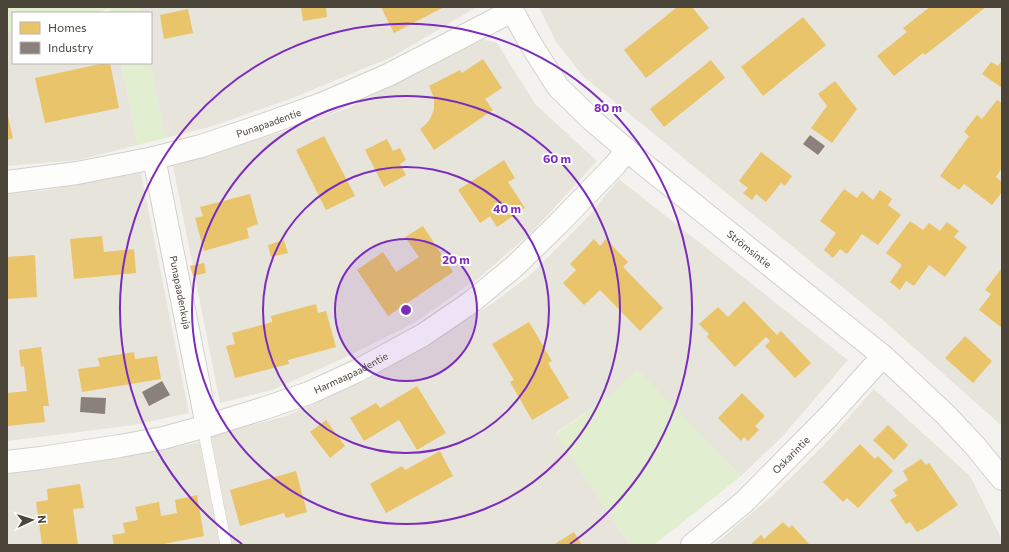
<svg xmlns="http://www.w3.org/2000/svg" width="1009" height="552" font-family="Commissioner,sans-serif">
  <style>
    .residential { fill: #e7e4dc }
    .green { fill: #e1eecf }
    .homes { fill: #e9c46a }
    .industry { fill: #8a817c }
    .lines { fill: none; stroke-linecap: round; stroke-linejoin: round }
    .service-casing { stroke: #d2d0cb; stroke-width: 12 }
    .minor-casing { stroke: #d2d0cb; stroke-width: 24 }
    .service { stroke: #fdfdfc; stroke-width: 11 }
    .minor { stroke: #fdfdfc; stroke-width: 22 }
    .ring { fill: none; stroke: #7b2cbf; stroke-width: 2 }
    .labels { text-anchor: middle; stroke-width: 4; stroke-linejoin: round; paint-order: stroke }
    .street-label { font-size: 10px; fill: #4b4439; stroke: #fff }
    .centre { fill: #7b2cbf; stroke: #fff; stroke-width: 2 }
    .ring-label { font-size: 12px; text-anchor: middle; font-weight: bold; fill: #7b2cbf; stroke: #fff; stroke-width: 4; stroke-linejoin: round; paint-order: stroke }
  </style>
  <rect width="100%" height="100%" fill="#f4f2ee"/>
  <path class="residential" d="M139 7H477L392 57 290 99 210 127 165 138 150 63 151 13H141Z
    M539 7H1002V426L884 321 584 77 556 42Z
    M13 29V63H121L138 145 78 160 7 166V30Z
    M480 38 497 43 535 104 597 161 532 232 480 277 414 323 342 359 272 390 220 403 173 166 291 129 348 108 412 75Z
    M141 173 189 413 134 425 7 441V193L40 191Z
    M619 179 848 360 782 437 741 476 637 370 612 394 556 433 630 545H7V474L56 468 192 444 226 432 286 416 365 381 426 345 493 303 529 276 586 219Z
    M874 389 970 476 1002 540V545H714L772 496 824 445Z"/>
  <path class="green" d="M7 7H139L141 13H111L110 9 92 13H13V29L7 30Z
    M121 63H150L165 138 138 145Z
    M637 369 741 476 654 545H630L556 434 612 394Z"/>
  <path class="homes" d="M301 7H326L327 17 303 21Z
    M381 7H444L394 33Z
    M677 7H692L709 28 646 78 624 50Z
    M930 7H986L925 55 923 53 894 76 877 56 907 32 903 28Z
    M188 9 193 33 164 39 160 15Z
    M803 17 826 45 763 96 741 67Z
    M483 59 502 88 485 99 493 110 434 150 420 129 426 124 430 119 434 109V98L429 86 460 70 462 73Z
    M711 60 725 78 664 127 650 109Z
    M1002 60V88L982 74 991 62 998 66Z
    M105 63H110L119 108 45 123 35 78Z
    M835 81 857 109 832 143 811 128 827 106 818 94Z
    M997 100 1002 103V168L996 177 1002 182V192L992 205 964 184 959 190 940 176 969 136 964 132 977 115 982 119Z
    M7 112 13 138 7 140Z
    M324 136 355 196 326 210 296 150Z
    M387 139 393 151 400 148 406 160 400 164 406 175 384 187 365 150Z
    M761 152 792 176 785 186 781 183 766 202 756 194 752 200 743 193 748 188 739 181Z
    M504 160 515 178 508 182 525 208 497 227 490 216 480 223 458 190Z
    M844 189 857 198 862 191 873 200 880 190 892 199 888 205 901 215 878 245 862 234 847 254 840 249 833 258 824 250 836 233 820 221Z
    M250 194 258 224 247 228 249 238 204 251 195 218 203 216 200 207Z
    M910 221 923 230 929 223 940 231 947 222 959 231 954 237 967 247 945 277 929 265 914 286 906 281 900 290 890 282 902 265 886 253Z
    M423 226 453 272 388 316 357 270 383 252 396 272 419 257 405 237Z
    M102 236 104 252 134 249 136 273 74 279 70 239Z
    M594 239 600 246 606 239 628 262 623 267 663 308 640 331 600 290 584 305 563 283 576 270 570 264Z
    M284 240 288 253 271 257 268 245Z
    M35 255 37 297 7 299V257Z
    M204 263 206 273 193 276 190 266Z
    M1002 268V328L979 310 991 294 985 290Z
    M744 301 777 335 781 331 811 363 795 378 765 346 770 341 766 337 735 367 707 337 709 334 699 324 718 307 728 317Z
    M316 304 318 313 326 311 336 347 288 360 289 364 235 378 226 346 235 344 232 333 272 322 271 316Z
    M529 322 552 361 548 363 569 398 532 420 510 382 514 380 492 344Z
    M965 336 992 361 973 383 945 358Z
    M41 347 49 406H43L45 422 8 426 7 415V393L27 391 24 366 21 367 19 350Z
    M134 352 135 359 157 356 161 379 82 392 78 369 100 366 98 358Z
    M417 386 446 433 417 450 399 420 364 441 350 418 376 403 380 408Z
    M742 393 765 416 755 426 759 430 748 441 744 437 741 441 718 418Z
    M326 420 345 446 330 458 310 432Z
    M888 425 908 445 894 460 873 440Z
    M860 444 875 459 878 456 893 471 858 508 847 498 843 502 823 482Z
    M440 451 453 476 386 513 370 484 402 466 405 470Z
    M921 459 926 465 929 463 958 505 922 530V529L917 532 910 522 906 524 890 500 897 496 893 490 908 480 903 471Z
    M296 471 307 512 286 518 284 513 240 526 230 490Z
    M80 484 84 508 73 509 78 545H42L36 502 48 500 47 489Z
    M197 495 204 536 159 545H114L112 535 125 533 123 523 138 520 135 507 159 502 161 516 177 513 175 500Z
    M783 522 789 528 792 525 809 544 808 545H750L761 535 764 539Z
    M574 532 582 545H553Z"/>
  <path class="industry" d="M810 135 825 146 818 155 803 144Z
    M162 381 170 395 149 406 142 392Z
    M81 397 106 398 105 414 80 412Z"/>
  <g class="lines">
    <g class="service-casing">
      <path id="service" d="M203 428 226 545"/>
    </g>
    <g class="minor-casing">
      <g id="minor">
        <path id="s1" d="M510 7 532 46 558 87 593 121 641 162 883 356 946 415 975 446 1002 479"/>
        <path id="s2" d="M154 158 207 426"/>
        <path id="s3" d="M7 182 77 173 154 158 201 146 260 126 324 103 388 75 512 11"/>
        <path id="s4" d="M7 462 41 458 120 446 163 438 207 426 262 409 309 393 357 371 423 335 470 303 515 266 558 224 615 165 627 150"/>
        <path id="s5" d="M692 545 744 502 829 416 883 356"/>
      </g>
    </g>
    <use href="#service" class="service"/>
    <use href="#minor" class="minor"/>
  </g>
  <circle cx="406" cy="310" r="71" fill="#7b2cbf" fill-opacity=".12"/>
  <g class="ring">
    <circle cx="406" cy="310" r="71"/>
    <circle cx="406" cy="310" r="143"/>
    <circle cx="406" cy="310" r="214"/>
    <path d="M242 544A286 286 0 1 1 570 544"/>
  </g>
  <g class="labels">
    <g class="street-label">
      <text dy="4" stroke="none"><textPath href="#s3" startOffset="269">Punapaadentie</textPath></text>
      <text dy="4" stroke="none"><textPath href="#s1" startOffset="344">Strömsintie</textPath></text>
      <text dy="4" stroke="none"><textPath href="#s2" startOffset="137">Punapaadenkuja</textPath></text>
      <text dy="4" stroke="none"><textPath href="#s4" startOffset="357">Harmaapaadentie</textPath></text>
      <text dy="4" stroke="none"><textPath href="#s5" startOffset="134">Oskarintie</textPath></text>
    </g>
  </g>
  <circle cx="406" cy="310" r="6" class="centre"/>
  <g class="ring-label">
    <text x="608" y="112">80 m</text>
    <text x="557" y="163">60 m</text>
    <text x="507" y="213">40 m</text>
    <text x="456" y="264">20 m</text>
  </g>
  <rect width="1009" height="552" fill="none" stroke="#4b4439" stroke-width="16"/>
  <rect x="12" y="12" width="140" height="52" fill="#ffffff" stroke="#b7b4b0"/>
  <rect x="20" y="22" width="20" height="12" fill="#e9c46a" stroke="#b7b4b0"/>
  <text x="48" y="32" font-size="12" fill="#4b4439">Homes</text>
  <rect x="20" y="42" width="20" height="12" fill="#8a817c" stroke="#b7b4b0"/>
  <text x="48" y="52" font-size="12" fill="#4b4439">Industry</text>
  <g transform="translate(32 520) rotate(86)" stroke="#ffffff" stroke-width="3" paint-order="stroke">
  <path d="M0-3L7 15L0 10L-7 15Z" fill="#4b4439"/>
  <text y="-6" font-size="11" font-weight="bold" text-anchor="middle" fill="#4b4439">N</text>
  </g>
</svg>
